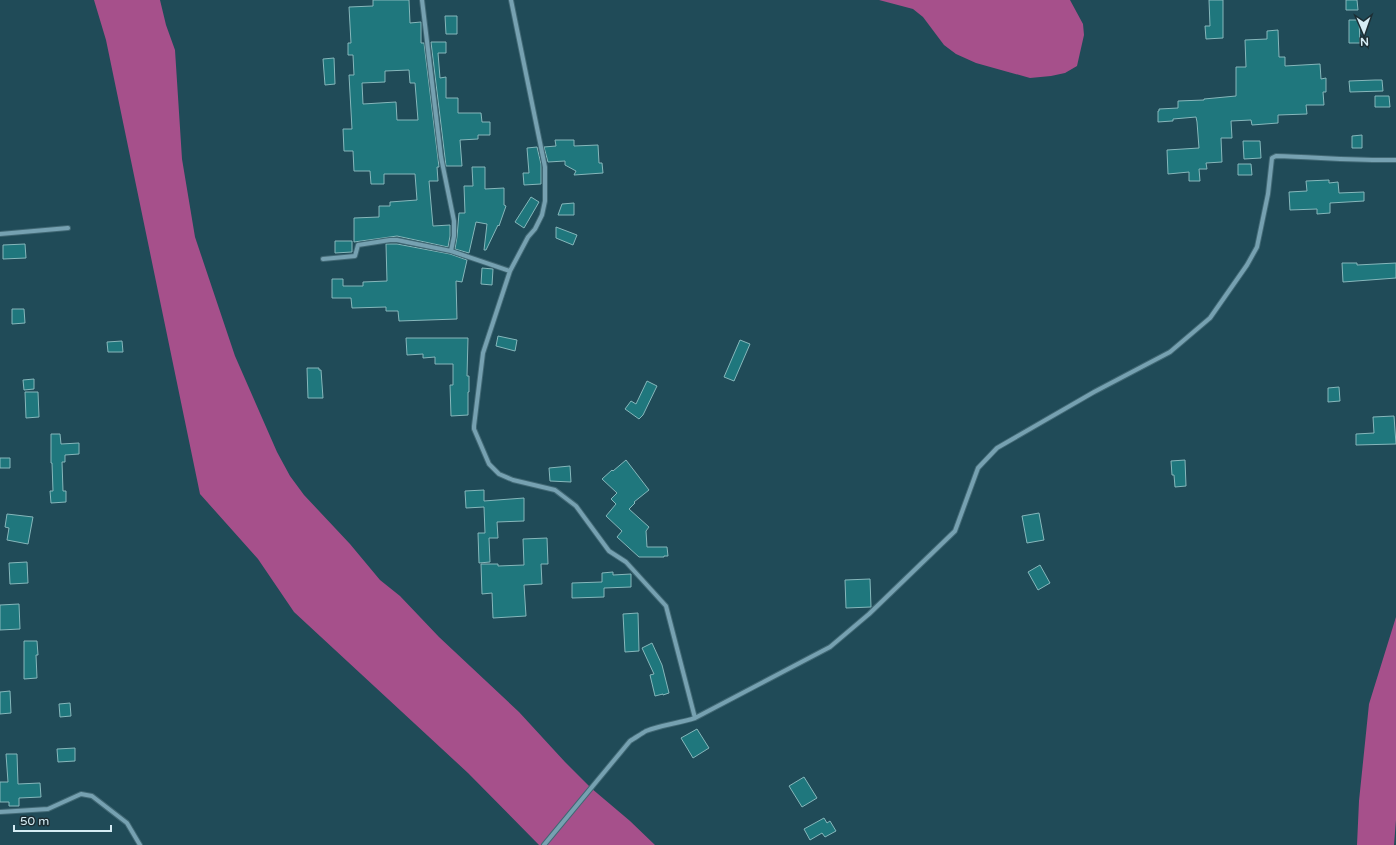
<svg xmlns="http://www.w3.org/2000/svg" width="1396" height="845" font-family="'Varela Round',sans-serif">
  <style>
    .water { fill: #a6508b }
    .building { fill: #1f777d; stroke: #86b7bb; fill-rule: evenodd }
    .lines { fill: none; stroke-linecap: round; stroke-linejoin: round }
    .street-casing { stroke: #416874; stroke-width: 6 }
    .street { stroke: #76a1b1; stroke-width: 4 }
  </style>
  <rect width="100%" height="100%" fill="#204b58"/>
  <path class="water" d="M94 0H160L166 25 175 50 182 159 195 237 235 356 277 452 290 476 304 495 350 544 380 580 400 596 439 637 519 712 565 762 591 788 630 821 655 845H539L468 773 294 612 258 559 200 494 106 40Z
    M879 0H1070L1083 24 1084 35 1077 66 1065 73 1051 76 1030 78 976 63 956 54 944 45 923 17 913 9Z
    M1396 617V820L1394 845H1357L1359 801 1369 704Z"/>
  <path class="building" d="M373 0H409L410 23 421 22V43H424L439 167H437L438 181H429L433 226 450 225V236L448 247 397 236 354 242V218L379 217V206H390V202L417 200 415 174H384V184H371L370 171H354L353 151H344L343 129H352L349 75H354L353 55H348V43H351L349 7 373 6ZM409 70 410 83H415L418 120H397L396 102 363 104 362 83 385 82V71Z
    M1209 0H1223V38L1206 39 1205 26H1210Z
    M1346 0H1357L1358 10H1346Z
    M445 16H457V34H446Z
    M1349 20H1359L1360 43H1349Z
    M1278 30 1279 57H1285V66L1320 64 1321 79 1326 78V92H1323L1324 105H1306L1307 114 1278 115V123L1252 125 1251 120 1231 121 1232 138H1221L1222 162 1206 163 1207 169H1199L1200 181H1189V172L1168 174 1167 150 1199 148 1197 122 1196 117 1173 119V121H1172L1158 122V111H1159V109L1178 108V101L1204 100V99L1236 96V67H1246L1245 40 1267 39V31Z
    M431 42H446V53H438L440 78 446 77V98H458V113H481L482 122H490V135H478V139L460 140 462 166H446Z
    M334 58 335 84 325 85 323 59Z
    M1375 80H1382L1383 91 1350 92 1349 81Z
    M1375 96H1389L1390 107H1375Z
    M1362 135V148H1352V136Z
    M555 140H574V146L598 145 599 163H602L603 173 574 175 576 171 565 165V161L548 162 544 147 556 146Z
    M1243 141H1260L1261 158 1244 159Z
    M537 147 541 164V184L524 185 523 173H529L527 148Z
    M1238 164H1251L1252 175H1238Z
    M472 167H485V189L504 188V205L506 206 499 226 498 225 486 250H484L487 224 476 222 469 253 455 249 457 237 459 213H465L464 186H473Z
    M1329 180V183L1338 182 1339 193 1364 192V201L1330 203V213L1317 214V209L1290 210 1289 192 1307 191 1306 181Z
    M531 197 539 202 524 228 515 222Z
    M574 203V215H558L562 204Z
    M556 227 577 235 573 245 556 238Z
    M335 241H352V252L335 253Z
    M25 244 26 258 3 259V245Z
    M386 244H397L450 254 467 260 462 282 456 281 457 319 399 321 398 311H386V307L352 308 351 298H332V279H343V286H363V282L387 281Z
    M1342 263H1357V265L1396 263V278L1343 282Z
    M482 268 493 269 492 285 481 284Z
    M12 309H24L25 323 12 324Z
    M498 336 517 340 515 351 496 346Z
    M406 338H468L467 376H469V392H468V415L451 416 450 385H453V364H435V357L423 358V354L407 355Z
    M740 340 750 344 734 381 724 377Z
    M122 341 123 352H108L107 342Z
    M307 368H319V370H321L323 398H308Z
    M34 379V389L24 390 23 380Z
    M647 381 657 386 643 415 639 419 625 409 631 401 636 404Z
    M1339 387 1340 401 1328 402V388Z
    M25 392H38L39 417 26 418Z
    M1394 416 1396 444 1356 445V434L1374 433 1373 417Z
    M51 434H60L61 444 79 443V454L65 455V462H62L63 491H66V502L51 503 50 491H53L52 463H51Z
    M0 458H10V468H0Z
    M626 460 649 490 634 502 635 503 629 509 649 527 646 531 647 547H667L668 556H664V557H639L617 537 622 531 606 516 616 504 611 499 617 493 602 479 612 470 613 471Z
    M1185 460 1186 486 1175 487 1174 475H1172L1171 461Z
    M570 466 571 482 550 481 549 468Z
    M484 490V501L524 498V521L497 522 498 538H489L490 562 479 563 478 533H485L484 507 466 508 465 491Z
    M1039 513 1044 540 1027 543 1022 516Z
    M7 514 33 517 28 544 7 540 9 528 5 527Z
    M547 538 548 564H541L542 584 524 585 526 616 493 618 492 593 482 594 481 564H498V566L524 565 523 539Z
    M27 562 28 583 10 584 9 563Z
    M1040 565 1050 583 1038 590 1028 572Z
    M613 572V575L631 574V587L604 588V597L572 598V583L602 582V573Z
    M870 579 871 607 846 608 845 580Z
    M19 604 20 629 0 630V605Z
    M638 613 639 651 625 652 623 614Z
    M24 641H37L38 655H36L37 678 24 679Z
    M652 643 662 665 669 693 663 695V694L655 696 650 675 654 674 642 648Z
    M10 691 11 713 0 714V692Z
    M70 703 71 716 60 717 59 704Z
    M697 729 709 748 693 758 681 738Z
    M75 748V761L58 762 57 749Z
    M6 754H17L18 784 40 783 41 797 19 798V806H9V802H0V782H8Z
    M804 777 817 798 802 807 789 786Z
    M824 818 827 823 830 821 836 831 825 837 822 833 810 840 804 829Z"/>
  <g class="lines">
    <g class="street-casing">
      <path id="street" d="M0 234 68 228
        M451 251 510 271 483 353 474 426V429L489 464 499 474 513 480 555 490 576 506 609 551 626 562 666 606 695 718
        M323 259 355 256 358 245 390 240H397L451 251 454 236V221L441 157 422 0
        M510 271 528 237 535 229 542 215 545 201V167L511 0
        M0 812 48 809 81 794 92 796 127 823 140 845
        M544 845 630 741C635 738 641 734 646 731 661 725 680 723 695 718L830 647 869 614 955 531 978 468 997 448 1094 392 1170 352 1210 318 1247 265 1257 247 1268 194 1272 158 1276 156C1316 157 1356 161 1396 160"/>
    </g>
    <use href="#street" class="street"/>
  </g>
  <g transform="translate(1364 32) rotate(178)" stroke="#1c2e34" stroke-width="3" paint-order="stroke">
  <path d="M0-3L7 15L0 10L-7 15Z" fill="#d5ecf4"/>
  <text y="-6" font-size="11" font-weight="bold" text-anchor="middle" fill="#d5ecf4">N</text>
  </g>
  <path d="M14 825v6h97v-6" fill="none" stroke="#d5ecf4" stroke-width="2"/>
  <text x="20" y="825" font-size="12" fill="#d5ecf4" stroke="#1c2e34" stroke-width="3" paint-order="stroke">50 m</text>
</svg>
